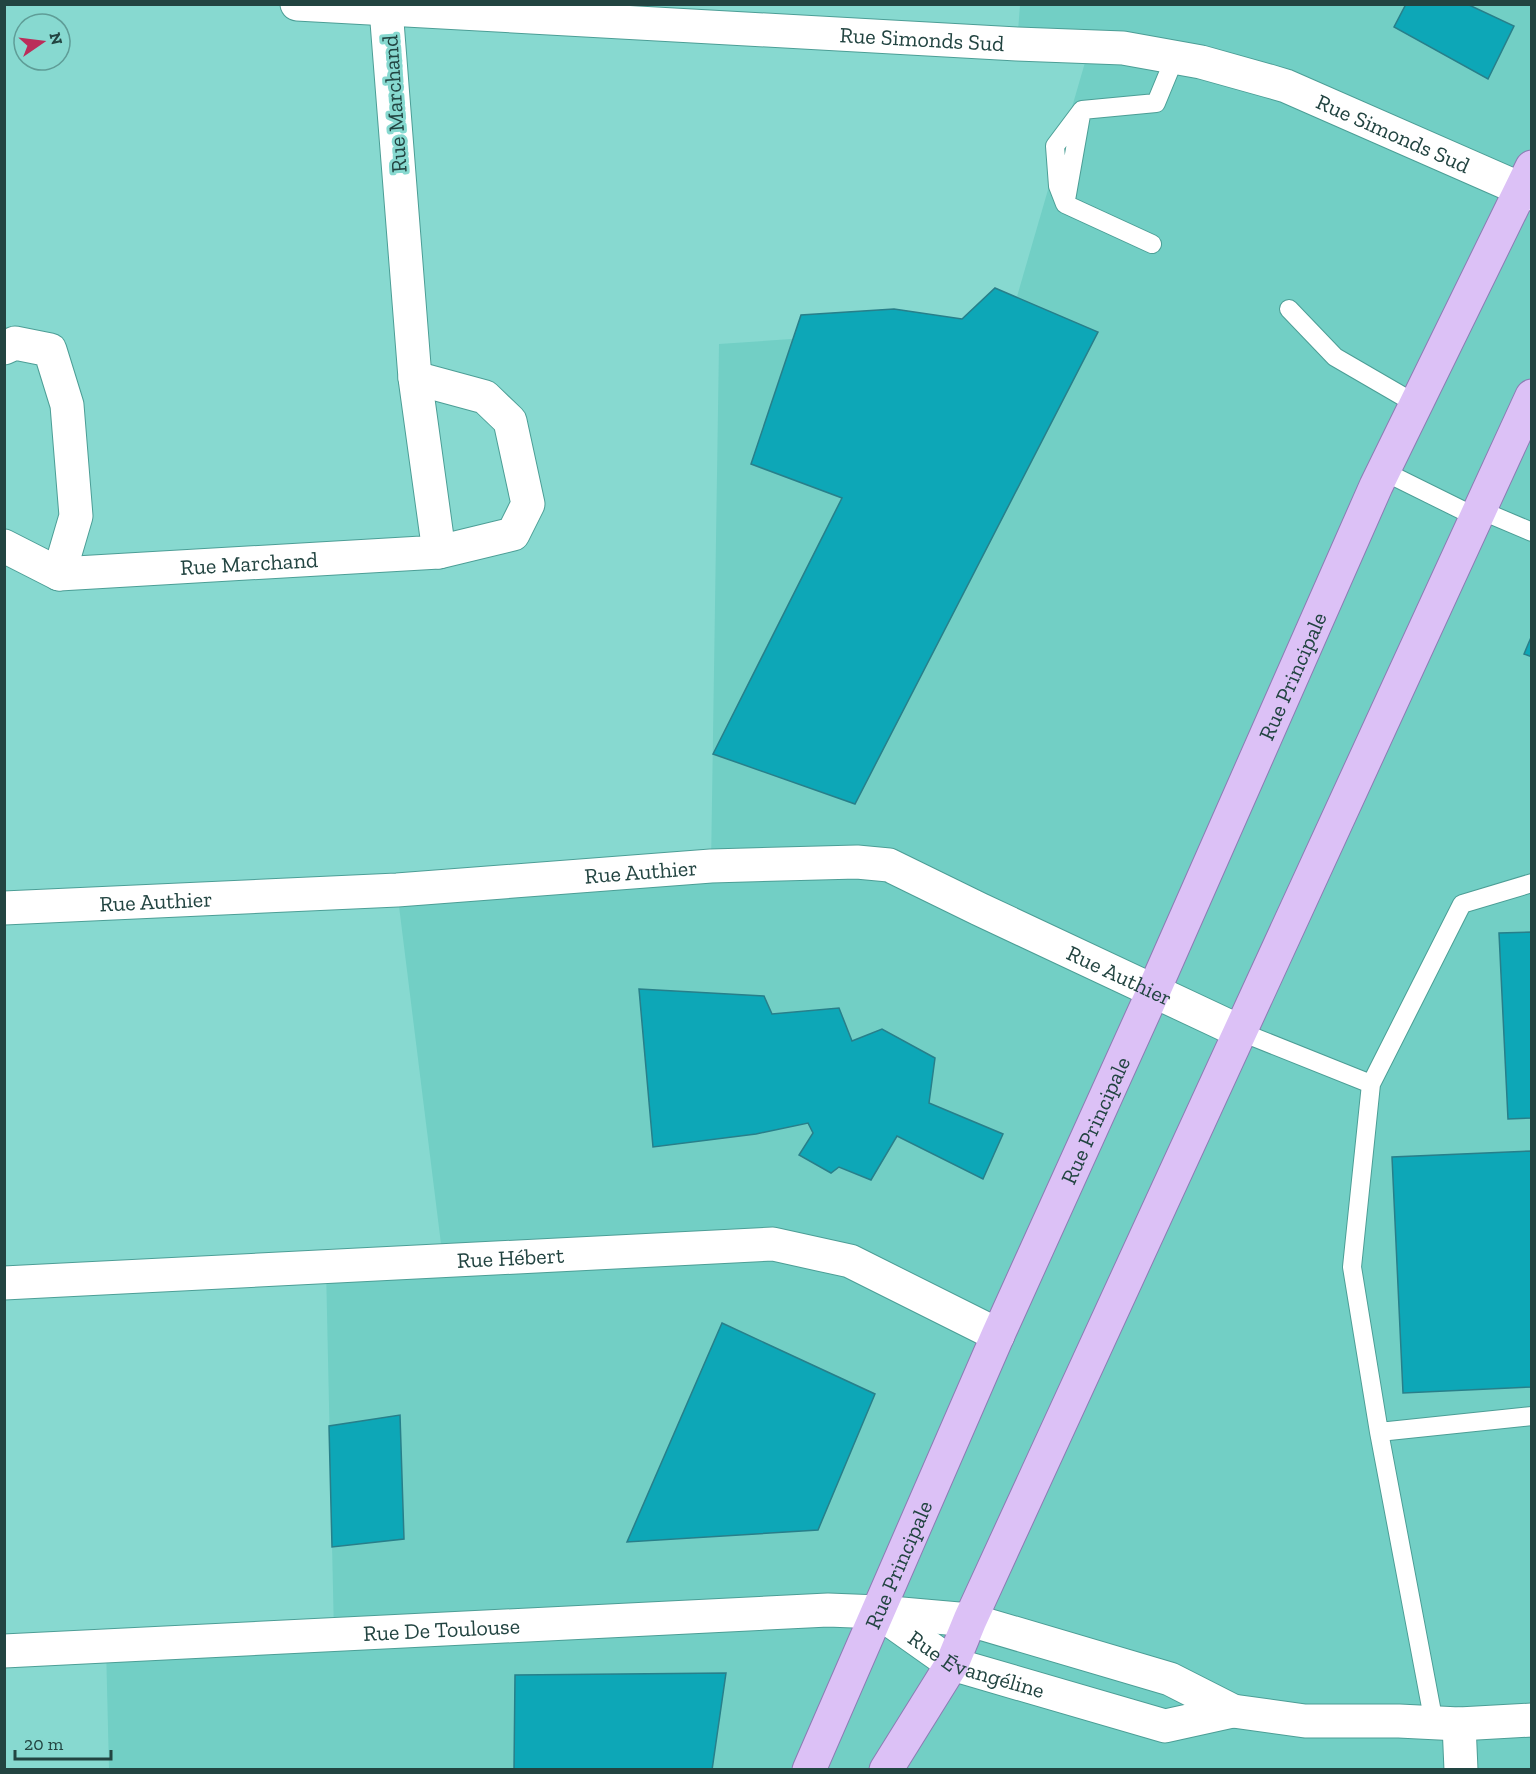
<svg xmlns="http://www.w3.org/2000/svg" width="1536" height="1774" font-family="'Zilla Slab',serif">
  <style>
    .built { fill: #72cfc5 }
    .building { fill: #0da7b7; stroke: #287f8a; stroke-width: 1.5 }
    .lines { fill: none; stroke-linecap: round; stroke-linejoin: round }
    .lane-casing { stroke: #4c9e96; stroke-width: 20 }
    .street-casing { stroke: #4c9e96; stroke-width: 35 }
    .secondary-casing { stroke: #4c9e96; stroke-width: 35 }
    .primary-casing { stroke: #8c7bb3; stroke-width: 35 }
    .lane { stroke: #fff; stroke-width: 18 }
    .street { stroke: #fff; stroke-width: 33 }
    .secondary { stroke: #fff; stroke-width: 33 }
    .primary { stroke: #dcc1f6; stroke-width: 33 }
    .labels { text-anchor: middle; stroke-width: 6; stroke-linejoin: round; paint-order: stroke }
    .street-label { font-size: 22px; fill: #224441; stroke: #87d9d0 }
  </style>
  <rect width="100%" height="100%" fill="#87d9d0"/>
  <path class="built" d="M1020 5H1531V1769H109L106 1646 334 1635 326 1267 443 1260 397 890 711 866 719 344 1009 324 1086 59 1017 44Z"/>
  <path class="building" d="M1406 4H1467L1514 26 1488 79 1394 27Z
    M995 288 1098 332 855 804 713 754 842 498 751 464 801 315 894 309 962 319Z
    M1532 635V657L1524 654Z
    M1532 932V1118L1508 1119 1499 933Z
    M639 989 764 996 772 1014 839 1008 852 1041 882 1029 935 1058 929 1103 1003 1134 983 1179 897 1136 871 1180 839 1167 831 1173 799 1155 813 1133 808 1123 756 1134 653 1147Z
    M1532 1151V1387L1403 1393 1392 1157Z
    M722 1323 875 1394 818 1530 627 1542Z
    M400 1415 404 1539 332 1547 329 1426Z
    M726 1673 712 1770H514L515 1675Z"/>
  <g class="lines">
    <g class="lane-casing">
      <path id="lane" d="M1066 200 1081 115
        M1152 244 1065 204 1058 186 1055 146 1082 110 1156 103 1175 57
        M1289 309 1335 357 1416 404
        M1383 471 1476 517
        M1480 510 1532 532
        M1241 1032 1371 1084
        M1379 1432 1532 1416
        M1434 1723 1379 1432 1352 1267 1371 1084 1462 904 1532 883"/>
    </g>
    <g class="street-casing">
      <g id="street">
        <path d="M4 348 15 343 50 350 67 405 76 516 59 574"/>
        <path d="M415 378 485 397 510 421 528 504 513 534 439 552"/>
        <path id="s1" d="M4 546 59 574 439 552 415 378 386 9"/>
        <path id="s2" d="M4 908 397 890 711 866 857 862 889 865 979 909 1241 1032"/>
        <path id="s3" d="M4 1283 773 1244 850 1261 998 1335"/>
        <path id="s4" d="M4 1651 828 1610 879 1612"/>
        <path d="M1459 1724 1461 1770"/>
      </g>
    </g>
    <g class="secondary-casing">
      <g id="secondary">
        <path id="s5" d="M297 4 1017 44 1123 48 1201 62 1269 81 1286 86 1532 194"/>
        <path d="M879 1612 970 1620 1170 1679 1233 1711 1305 1721H1399L1459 1724 1532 1720"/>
        <path id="s6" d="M880 1613 952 1664 1165 1726 1233 1711"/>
      </g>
    </g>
    <g class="primary-casing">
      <g id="primary">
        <path id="s7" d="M809 1770 998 1335 1154 990 1376 486 1532 167"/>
        <path d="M886 1770 952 1664 970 1620 1532 396"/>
      </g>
    </g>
    <use href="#lane" class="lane"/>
    <use href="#street" class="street"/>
    <use href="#secondary" class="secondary"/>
    <use href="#primary" class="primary"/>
  </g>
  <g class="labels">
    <g class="street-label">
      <text dy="8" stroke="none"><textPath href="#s5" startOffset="626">Rue Simonds Sud</textPath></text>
      <text transform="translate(394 104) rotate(-94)" y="8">Rue Marchand</text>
      <text dy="8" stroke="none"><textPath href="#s5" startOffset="1112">Rue Simonds Sud</textPath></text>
      <text dy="8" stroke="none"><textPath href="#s1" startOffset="252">Rue Marchand</textPath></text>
      <text dy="8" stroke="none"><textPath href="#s7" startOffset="1196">Rue Principale</textPath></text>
      <text dy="8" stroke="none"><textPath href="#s2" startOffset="638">Rue Authier</textPath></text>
      <text dy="8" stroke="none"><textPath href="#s2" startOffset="152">Rue Authier</textPath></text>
      <text dy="8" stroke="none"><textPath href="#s2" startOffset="1142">Rue Authier</textPath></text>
      <text dy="8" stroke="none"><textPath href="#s7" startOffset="710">Rue Principale</textPath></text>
      <text dy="8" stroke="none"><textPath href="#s3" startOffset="507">Rue Hébert</textPath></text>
      <text dy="8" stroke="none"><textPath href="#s7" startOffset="224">Rue Principale</textPath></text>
      <text dy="8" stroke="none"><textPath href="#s4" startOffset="438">Rue De Toulouse</textPath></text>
      <text dy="8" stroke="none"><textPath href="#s6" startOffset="111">Rue Évangéline</textPath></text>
    </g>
  </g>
  <rect width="1536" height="1774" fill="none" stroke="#224441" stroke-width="12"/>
  <g transform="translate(42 42) rotate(76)"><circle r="28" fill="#87d9d0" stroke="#5f9d97" stroke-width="1.5"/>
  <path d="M0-4.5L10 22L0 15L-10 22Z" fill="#bb2d5a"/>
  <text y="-9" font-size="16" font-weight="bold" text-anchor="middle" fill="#224441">N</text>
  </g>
  <path d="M15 1750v9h96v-9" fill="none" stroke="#224441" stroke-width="3"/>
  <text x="24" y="1750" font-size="18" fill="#224441" stroke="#87d9d0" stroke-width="4.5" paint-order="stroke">20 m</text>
</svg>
